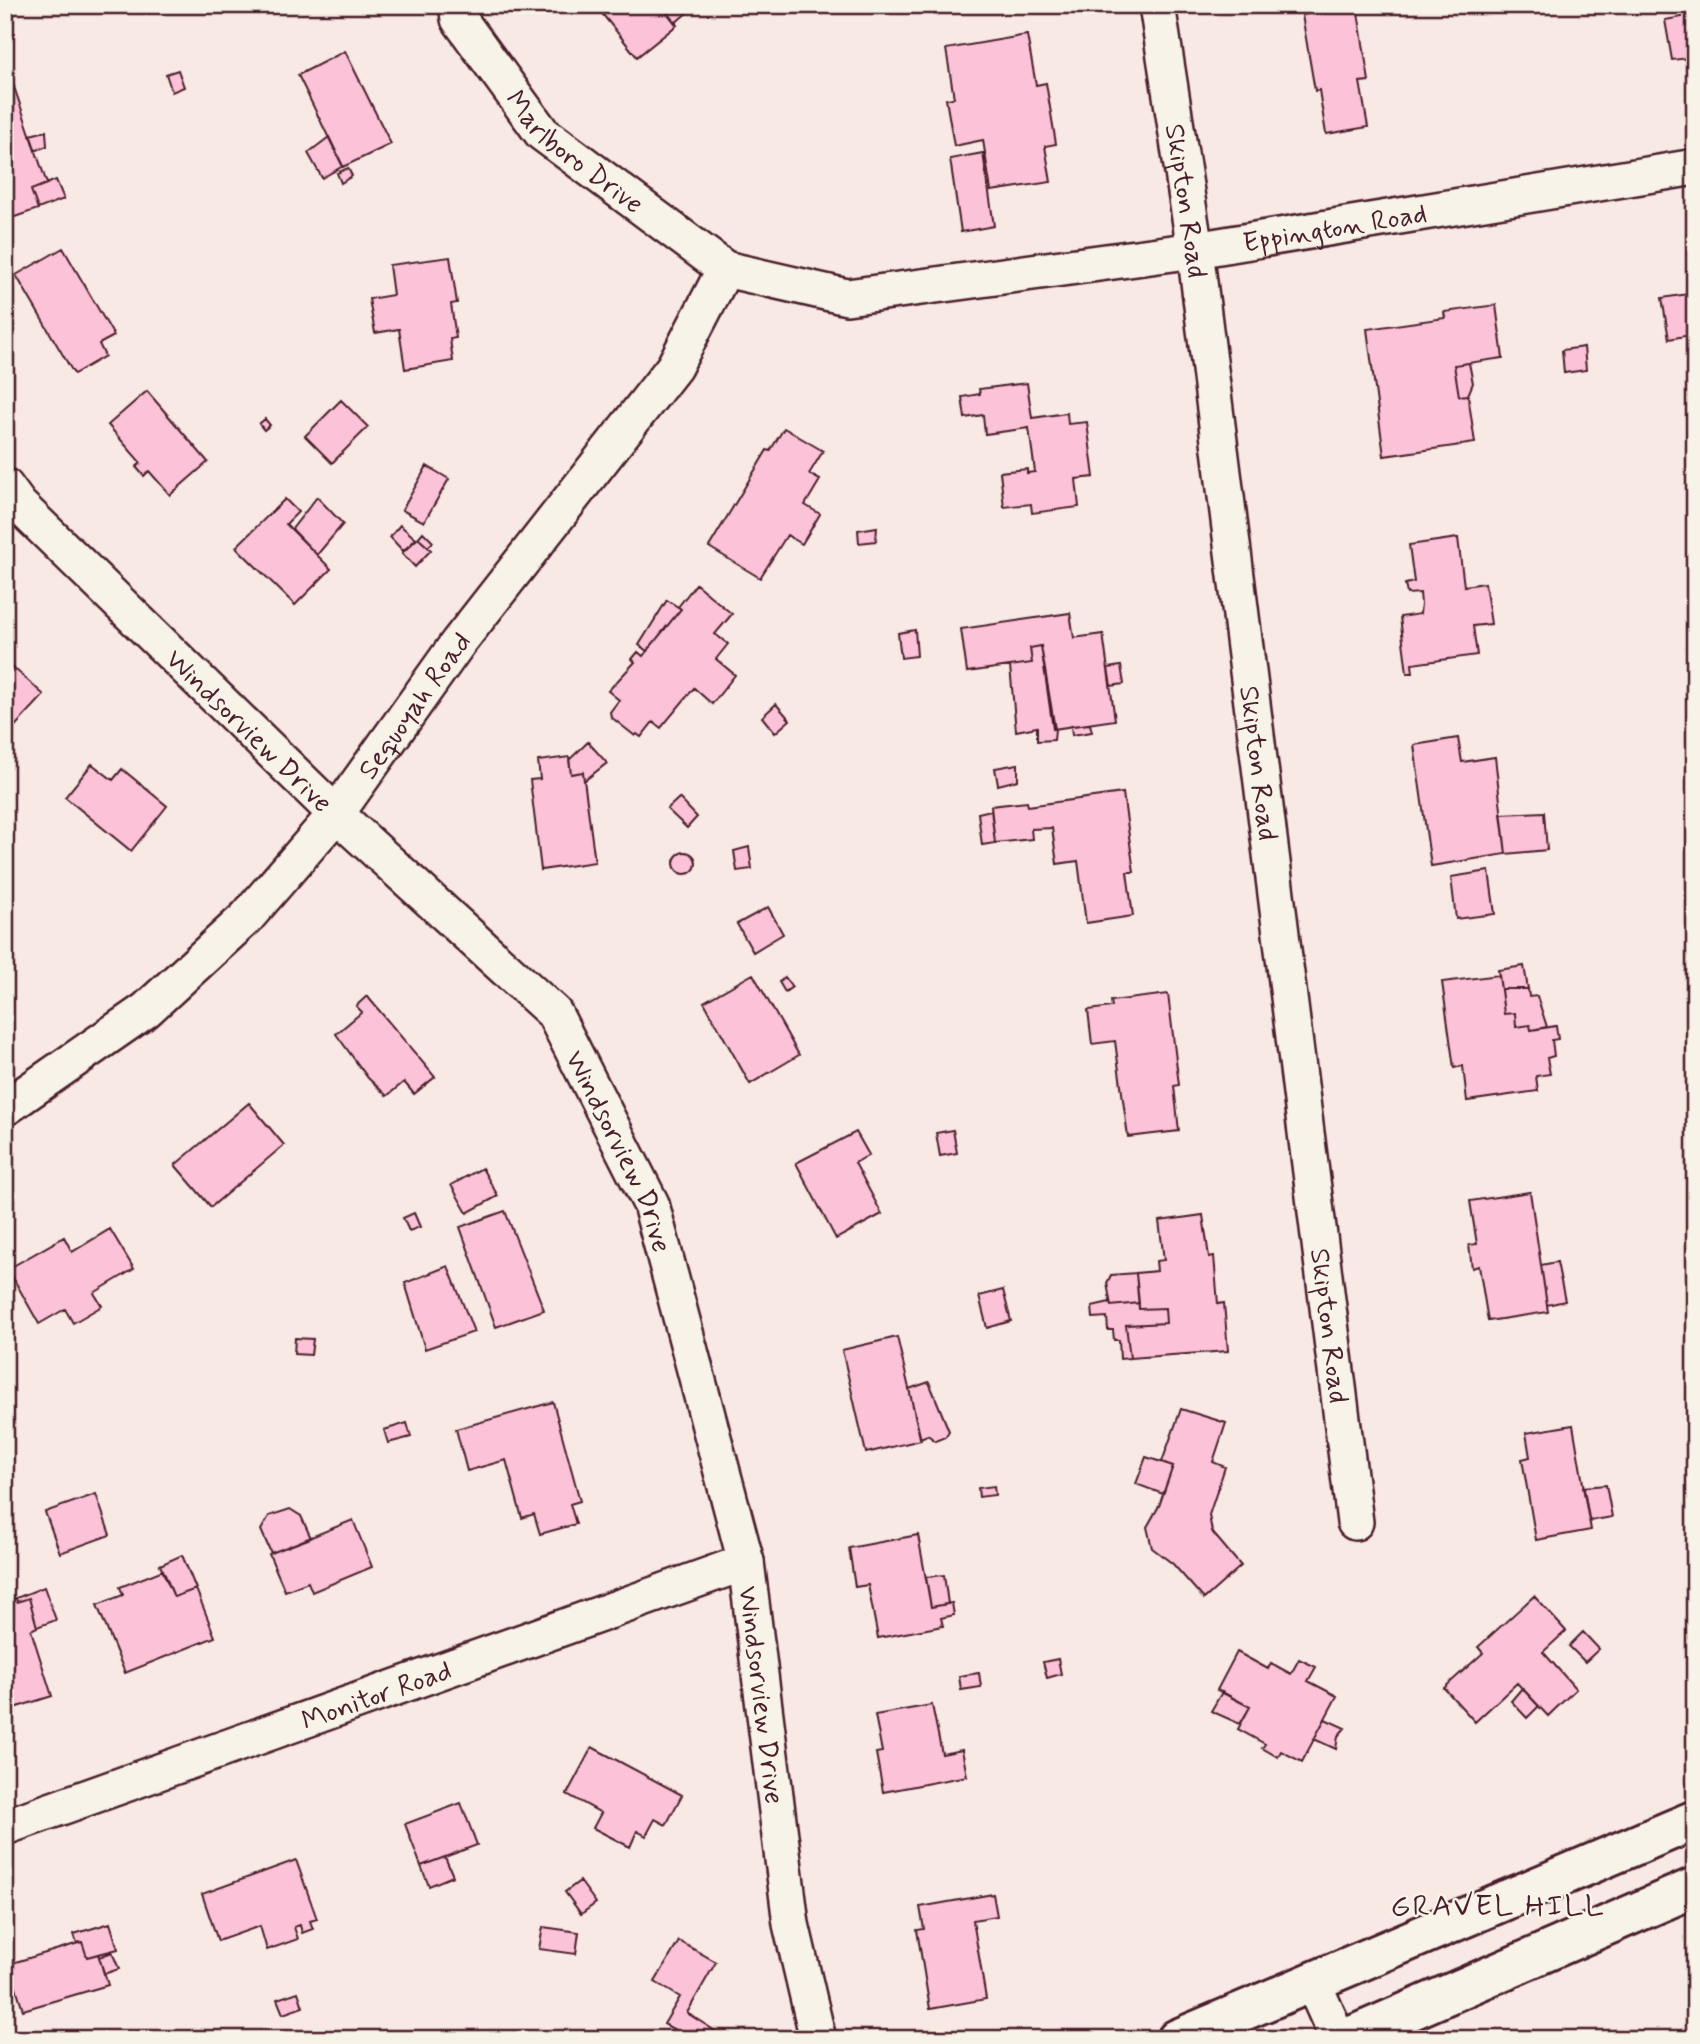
<svg xmlns="http://www.w3.org/2000/svg" width="1700" height="2044" font-family="Mynerve,sans-serif">
  <style>
    .building { fill: #fcc3d8; stroke: #4a1f2b; stroke-width: 2 }
    .lines { fill: none; stroke-linecap: round; stroke-linejoin: round }
    .minor-casing { stroke: #4a1f2b; stroke-width: 40 }
    .secondary-casing { stroke: #4a1f2b; stroke-width: 44 }
    .minor { stroke: #f7f3e8; stroke-width: 35 }
    .secondary { stroke: #f7f3e8; stroke-width: 38 }
    .labels { text-anchor: middle; stroke-width: 5; stroke-linejoin: round; paint-order: stroke }
    .street-label { font-size: 28px; fill: #4a1f2b; stroke: #f7f3e8 }
    .neighbourhood-label { font-size: 30px; letter-spacing: 2px; fill: #4a1f2b; stroke: #f7f3e8 }
  </style>
  <rect width="100%" height="100%" fill="#f8e9e5"/>
  <filter id="ink" filterUnits="userSpaceOnUse"><feTurbulence type="fractalNoise" baseFrequency=".0143" numOctaves="2"/><feDisplacementMap in="SourceGraphic" scale="14" xChannelSelector="R" yChannelSelector="G"/><feConvolveMatrix kernelMatrix="1 2 1 2 8 2 1 2 1" color-interpolation-filters="sRGB"/></filter>
  <g filter="url(#ink)">
    <path class="building" d="M595 5H661L677 25 637 57Z
      M661 5H682L688 12 675 23Z
      M1680 5H1695V81L1689 58 1672 60 1665 20 1682 17Z
      M1357 6 1369 81 1360 82 1368 127 1326 134 1319 90 1315 91 1302 15Z
      M1027 35 1036 85 1046 83 1056 144 1045 146 1051 182 991 191 983 140 954 146 946 99 954 98 946 49Z
      M345 51 391 144 343 167 298 75Z
      M178 70 184 87 172 92 166 74Z
      M13 84 47 184 31 190 38 209 6 220 5 86Z
      M46 131 47 146 35 151 30 135Z
      M329 137 343 166 322 178 308 153Z
      M983 153 994 226 961 232 950 159Z
      M348 168 352 176 341 183 337 173Z
      M56 180 64 199 38 209 31 190Z
      M63 248 114 336 99 344 105 356 74 374 16 275Z
      M450 257 457 303 451 304 456 338 450 339 453 361 405 369 399 329 375 333 369 299 393 295 389 265Z
      M1695 293V334L1669 339 1662 298Z
      M1496 305 1503 358 1454 365 1459 396 1468 395 1475 443 1384 456 1367 329 1445 318 1444 312Z
      M1584 347 1586 370 1564 373 1562 350Z
      M1469 363 1473 383 1468 395 1459 396 1454 365Z
      M1027 383 1032 418 1067 413 1068 424 1087 422 1094 477 1076 479 1079 507 1032 513 1031 504 1004 507 1000 472 1027 469V473L1035 472 1029 428 985 434 983 415 965 418 962 397 980 394 979 389Z
      M147 391 208 462 170 495 149 471 144 476 136 467 141 463 108 425Z
      M341 400 368 427 332 463 305 436Z
      M265 419 270 425 264 430 259 424Z
      M784 428 823 451 809 474 820 480 805 505 820 514 802 544 787 535 760 578 709 547 767 450 770 451Z
      M427 466 449 479 424 522 402 510Z
      M317 497 343 524 317 555 292 529Z
      M285 499 298 512 286 524 331 569 295 605 236 547Z
      M400 525 416 539 403 551 390 537Z
      M877 527 876 541 859 543 858 530Z
      M423 532 433 542 428 547 418 538Z
      M418 538 431 550 415 567 402 553Z
      M1458 538 1464 586 1485 583 1491 624 1473 626 1477 655 1412 664 1413 673H1407L1400 617 1420 614 1421 604 1420 593 1407 594 1405 584 1414 582 1409 545Z
      M696 584 732 614 715 634 728 644 716 659 735 675 712 704 694 688 661 728 653 722 641 737 637 734 635 736 611 717 610 712 619 700 608 691 635 662 632 659 638 652 643 656 647 651 681 609 678 607Z
      M667 600 681 609 647 651 639 645Z
      M1070 613 1074 638 1103 634 1115 720 1053 729 1041 646 1030 648 1032 663 967 672 961 629Z
      M915 630 917 656 901 658 898 633Z
      M1041 646 1055 729 1054 740 1037 741V727L1016 731 1010 666 1032 663 1030 648Z
      M5 660 44 695 5 737Z
      M1121 666 1124 684 1111 686 1108 668Z
      M776 704 790 720 775 733 762 717Z
      M1090 724 1092 732 1072 735 1071 726Z
      M1458 738 1462 762 1495 757 1506 854 1431 866 1414 745Z
      M588 742 607 763 584 781 583 772 571 774 569 760Z
      M569 757 571 774 583 772 595 862 541 870 530 780 540 779 538 761Z
      M92 764 113 780 122 769 167 806 131 851 65 797Z
      M1018 764V780L998 785 995 768Z
      M1123 793 1134 872H1127L1133 916 1086 923 1078 861 1057 864 1052 828 1031 829 1032 839 995 843 991 806 1027 802 1028 806Z
      M679 798 697 817 687 828 667 809Z
      M991 810 995 843 982 845 978 813Z
      M1544 812 1547 850 1506 854 1501 814Z
      M749 847 752 869 737 871 734 851Z
      M674 863a11 11 0 1 1 22 0a11 11 0 1 1-22 0Z
      M1489 871 1495 914 1456 919 1451 877Z
      M768 907 783 934 753 952 737 924Z
      M1524 966 1528 989H1501L1498 970Z
      M753 974 799 1055 750 1084 704 1002Z
      M1499 975 1504 1014 1515 1013 1516 1027 1530 1025 1531 1030 1556 1026 1558 1039 1552 1040 1554 1056 1547 1058 1550 1074 1536 1076 1538 1091 1467 1101 1463 1066 1454 1068 1442 982Z
      M785 977 792 987 785 992 779 982Z
      M1501 989H1528L1529 997 1537 996 1547 1027 1531 1030 1530 1025 1516 1027 1515 1013 1504 1014Z
      M1168 994 1179 1085 1174 1086 1179 1131 1128 1137 1115 1041 1092 1044 1088 1010 1112 1007 1111 1001Z
      M367 996 435 1077 414 1094 404 1082 387 1096 368 1078 336 1034 362 1012 356 1006Z
      M249 1103 284 1145 211 1207 175 1165Z
      M953 1130 957 1153 940 1156 936 1133Z
      M856 1132 869 1155 855 1163 882 1214 836 1239 796 1163Z
      M482 1168 498 1196 467 1213 451 1185Z
      M1530 1192 1548 1312 1488 1321 1479 1266 1472 1268 1469 1245 1477 1244 1470 1201Z
      M505 1211 544 1310 496 1327 460 1227Z
      M414 1213 420 1227 409 1231 403 1218Z
      M1203 1215 1209 1257 1214 1256 1218 1304 1224 1303 1228 1351 1130 1358 1126 1325 1166 1323 1165 1308 1139 1309 1136 1273 1157 1271 1156 1261 1164 1260 1159 1221Z
      M110 1229 134 1269 94 1293 102 1306 73 1323 65 1309 39 1324 8 1269 64 1237 72 1252Z
      M1557 1262 1565 1301 1547 1305 1541 1265Z
      M448 1266 474 1332 425 1349 405 1283Z
      M1136 1273 1139 1303 1111 1306 1107 1283 1111 1275Z
      M1003 1290 1011 1321 987 1328 979 1296Z
      M1110 1302 1111 1306 1139 1303V1309L1165 1308 1166 1323 1126 1325 1130 1358 1120 1359 1119 1340H1114L1113 1330H1108L1107 1317 1093 1318 1092 1306Z
      M897 1337 921 1440 866 1453 842 1350Z
      M295 1338 313 1339 311 1355 294 1354Z
      M929 1382 949 1431 945 1437 935 1441 928 1435 920 1438 909 1389Z
      M553 1402 580 1501 570 1504 576 1524 540 1534 534 1514 522 1518 506 1460 467 1471 456 1429Z
      M1181 1409 1226 1423 1213 1462 1225 1467 1209 1515 1212 1532 1241 1566 1204 1599 1173 1564 1152 1548 1147 1527 1159 1506 1173 1466 1162 1462Z
      M407 1423 411 1437 388 1443 384 1430Z
      M1573 1425 1591 1530 1536 1540 1522 1459 1530 1457 1526 1433Z
      M1146 1457 1173 1466 1163 1494 1136 1484Z
      M1606 1485 1612 1517 1589 1521 1583 1487Z
      M994 1486 995 1495 979 1497 978 1488Z
      M96 1494 110 1535 60 1553 45 1512Z
      M290 1509 301 1516 311 1538 271 1553 261 1530 269 1516Z
      M353 1520 372 1567 312 1592 308 1582 285 1591 269 1554Z
      M918 1535 931 1607 952 1603 954 1615 941 1618 943 1626 878 1638 868 1585 855 1587 849 1548Z
      M182 1555 196 1589 174 1597 160 1565Z
      M163 1570 174 1597 196 1589 215 1637 125 1673 97 1605 123 1595 120 1587Z
      M944 1575 948 1604 931 1607 926 1577Z
      M44 1587 56 1620 37 1627 29 1598 17 1602 16 1598Z
      M1534 1596 1566 1631 1543 1652 1576 1689 1548 1716 1517 1683 1475 1722 1444 1688 1483 1653 1478 1647Z
      M16 1598 17 1602 29 1598 37 1627 31 1630 52 1696 5 1711V1601Z
      M1583 1632 1599 1649 1585 1662 1569 1646Z
      M1237 1652 1268 1669 1271 1663 1291 1674 1299 1659 1316 1667 1308 1681 1337 1696 1302 1762 1281 1751 1278 1757 1262 1748 1265 1744 1238 1729 1250 1707 1217 1690Z
      M1058 1659 1061 1674 1047 1678 1043 1662Z
      M979 1673 981 1687 961 1690 959 1676Z
      M1522 1688 1539 1706 1527 1718 1511 1701Z
      M1222 1692 1250 1707 1240 1724 1211 1711Z
      M932 1705 942 1754 962 1750 967 1776 883 1792 876 1753 882 1752 875 1715Z
      M1325 1719 1345 1728 1338 1736 1336 1749 1314 1739Z
      M592 1747 682 1795 666 1825 655 1819 646 1836 637 1831 630 1847 593 1828 601 1813 567 1794Z
      M461 1803 477 1845 421 1866 405 1824Z
      M445 1857 453 1876 429 1886 421 1866Z
      M296 1860 317 1919 310 1921 313 1929 302 1933 300 1925 294 1927 298 1939 267 1950 260 1926 218 1941 202 1894Z
      M580 1881 596 1903 581 1914 565 1892Z
      M993 1894 997 1916 973 1920 986 1999 930 2009 917 1930 924 1929 920 1907Z
      M110 1923 118 1949 87 1957 82 1942 77 1943 74 1934Z
      M543 1927 579 1932 576 1954 539 1949Z
      M679 1941 716 1962 687 2013 728 2039H670L675 2030 664 2024 680 1997 655 1982Z
      M82 1942 87 1957 98 1954 108 1985 23 2010 9 1964Z
      M112 1952 119 1969 104 1974 99 1957Z
      M298 1992 303 2007 283 2014 277 1999Z"/>
    <g class="lines">
      <g class="minor-casing">
        <g id="minor">
          <path id="s1" d="M457 5 459 19 542 133 725 269 847 297 1195 250 1695 167"/>
          <path id="s2" d="M1157 5 1195 250 1355 1522"/>
          <path id="s3" d="M5 486 19 505 336 814 554 1013 651 1204 746 1562 791 1924 818 2039"/>
          <path id="s4" d="M5 1108 146 1010 247 917 336 814 458 643 674 367 725 269"/>
          <path id="s5" d="M5 1827 746 1562"/>
          <path d="M1313 1983 1338 2039"/>
        </g>
      </g>
      <g class="secondary-casing">
        <path id="secondary" d="M1177 2039 1695 1820
          M1345 2039 1695 1887"/>
      </g>
      <use href="#minor" class="minor"/>
      <use href="#secondary" class="secondary"/>
    </g>
  </g>
  <g class="labels">
    <g class="street-label">
      <text dy="10" stroke="none"><textPath href="#s1" startOffset="192">Marlboro Drive</textPath></text>
      <text dy="10" stroke="none"><textPath href="#s2" startOffset="198">Skipton Road</textPath></text>
      <text dy="10" stroke="none"><textPath href="#s1" startOffset="1001">Eppington Road</textPath></text>
      <text dy="10" stroke="none"><textPath href="#s4" startOffset="579">Sequoyah Road</textPath></text>
      <text dy="10" stroke="none"><textPath href="#s3" startOffset="346">Windsorview Drive</textPath></text>
      <text dy="10" stroke="none"><textPath href="#s2" startOffset="765">Skipton Road</textPath></text>
      <text dy="10" stroke="none"><textPath href="#s3" startOffset="915">Windsorview Drive</textPath></text>
      <text dy="10" stroke="none"><textPath href="#s2" startOffset="1332">Skipton Road</textPath></text>
      <text dy="10" stroke="none"><textPath href="#s5" startOffset="394">Monitor Road</textPath></text>
      <text dy="10" stroke="none"><textPath href="#s3" startOffset="1480">Windsorview Drive</textPath></text>
    </g>
    <g class="neighbourhood-label">
      <text x="1498" y="1915">GRAVEL HILL</text>
    </g>
  </g>
  <rect width="1700" height="2044" fill="none" stroke="#f7f3e8" stroke-width="28"/>
  <rect x="14" y="14" width="1672" height="2016" fill="none" stroke="#4a1f2b" stroke-width="2.5" filter="url(#ink)"/>
</svg>
